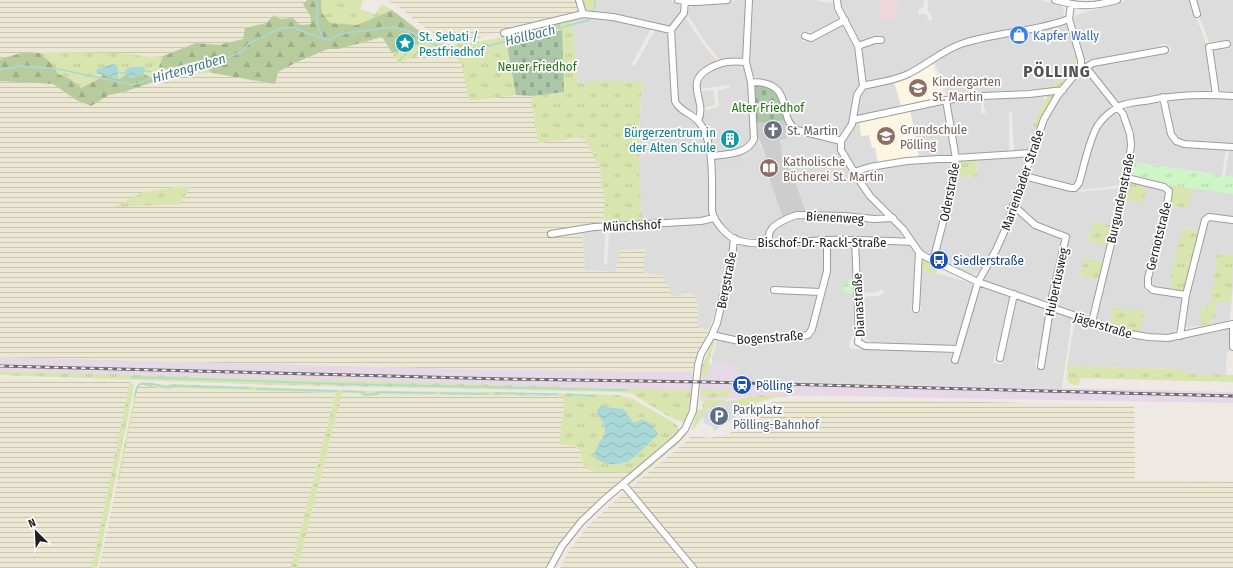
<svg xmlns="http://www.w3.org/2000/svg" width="1233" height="568" font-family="'Fira Sans Condensed',sans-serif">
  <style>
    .residential { fill: #dcdcdc }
    .commercial { fill: #eed6db }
    .education { fill: #fcf5e1 }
    .religious { fill: #cdcdcd }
    .railway { fill: #e6d8e7 }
    .farmland { fill: url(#farmland-rules); fill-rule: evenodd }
    .grass { fill: url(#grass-tufts); fill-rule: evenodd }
    .forest { fill: url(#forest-firs) }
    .cemetery { fill: url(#cemetery-stones) }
    .park { fill: url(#park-tufts) }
    .garden { fill: url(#garden-furrows) }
    .parking { fill: #dbdbdb }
    .water { fill: url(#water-waves) }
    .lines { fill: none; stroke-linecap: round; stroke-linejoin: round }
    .stream { stroke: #a9d9d7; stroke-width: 1.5 }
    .minor-casing { stroke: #9c9c9c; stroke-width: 8 }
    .minor { stroke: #fff; stroke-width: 6 }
    .rail-casing { stroke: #6d6d6d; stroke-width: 3 }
    .rail { stroke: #fff; stroke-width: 1.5; stroke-dasharray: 4.5; stroke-linecap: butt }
    .labels { text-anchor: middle; stroke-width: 3.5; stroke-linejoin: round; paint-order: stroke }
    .shop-label { font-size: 13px; fill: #366cbe; stroke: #fff; text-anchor: start }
    .culture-label { font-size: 13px; fill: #0d838f; stroke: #fff; text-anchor: start }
    .park-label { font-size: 13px; fill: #257514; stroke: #fff }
    .education-label { font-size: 13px; fill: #785e54; stroke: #fff; text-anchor: start }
    .worship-label { font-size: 13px; fill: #5b616d; stroke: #fff; text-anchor: start }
    .street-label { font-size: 13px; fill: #1f1f1f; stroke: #fff }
    .transit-label { font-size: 13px; fill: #164399; stroke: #fff; text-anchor: start }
    .service-label { font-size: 13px; fill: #4e5e75; stroke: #fff; text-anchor: start }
    .water-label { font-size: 14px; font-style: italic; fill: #457989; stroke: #fff }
    .district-label { font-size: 17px; font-weight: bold; letter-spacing: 1px; fill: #525252; stroke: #fff }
  </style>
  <defs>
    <pattern id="farmland-rules" width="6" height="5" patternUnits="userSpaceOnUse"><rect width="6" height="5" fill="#ece7d2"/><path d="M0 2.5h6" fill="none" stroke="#cac6b4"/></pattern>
    <pattern id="grass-tufts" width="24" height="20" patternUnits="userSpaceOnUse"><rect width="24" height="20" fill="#d8e5af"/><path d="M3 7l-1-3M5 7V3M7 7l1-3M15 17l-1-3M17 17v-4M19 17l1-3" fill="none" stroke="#b9c496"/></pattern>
    <pattern id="forest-firs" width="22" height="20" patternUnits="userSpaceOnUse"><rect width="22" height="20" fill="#b7cb9d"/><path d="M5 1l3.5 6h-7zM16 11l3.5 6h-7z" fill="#9dae87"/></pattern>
    <pattern id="cemetery-stones" width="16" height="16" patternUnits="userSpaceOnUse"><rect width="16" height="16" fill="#acc6a8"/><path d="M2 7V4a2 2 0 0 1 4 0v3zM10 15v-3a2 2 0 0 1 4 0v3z" fill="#94aa90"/></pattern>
    <pattern id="park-tufts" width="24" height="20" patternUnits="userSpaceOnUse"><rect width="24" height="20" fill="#cef5c6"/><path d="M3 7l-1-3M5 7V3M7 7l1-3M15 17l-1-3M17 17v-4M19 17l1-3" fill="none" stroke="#b0d2aa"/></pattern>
    <pattern id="garden-furrows" width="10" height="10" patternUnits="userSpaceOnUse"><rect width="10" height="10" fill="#d8e5af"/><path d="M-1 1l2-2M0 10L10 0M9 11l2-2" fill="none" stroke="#b9c496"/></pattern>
    <pattern id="water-waves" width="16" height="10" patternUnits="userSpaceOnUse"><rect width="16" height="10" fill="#a9d9d7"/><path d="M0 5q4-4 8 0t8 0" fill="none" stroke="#91bab8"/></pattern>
  </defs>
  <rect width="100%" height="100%" fill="#efe9e5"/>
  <path class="residential" d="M597 0H669L678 4 681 8V12L674 23 670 25H663L625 16 596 12Z
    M737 0H745L747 4 744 56 739 59 722 60 719 59 706 43 687 14V11L692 5H714Z
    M752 0H817L820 2 836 3 841 19 811 35 810 31 801 33 802 42 811 40 844 23 853 40 860 80 859 84 854 96 851 119 848 125 842 135 837 137 797 127 793 124 790 118 786 102 780 89 775 85 760 80 752 74 749 63V49Z
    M840 0H881L880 19H896L898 0H924V6L919 9 918 14H926L929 20H932V17L928 10V0H1041L1061 6 1063 8 1064 15 1063 18 1056 22 974 37 901 75 867 83 865 81 861 48 874 43 876 45 884 42 885 38 882 35 859 42 840 5Z
    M1126 0H1190L1207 47 1212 87 1210 90 1176 93 1143 98 1124 102H1119L1115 99 1093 71V67L1098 64 1123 61 1153 55 1167 54 1171 51 1170 46 1164 44 1159 46 1157 49 1086 60 1083 58 1073 19 1076 15Z
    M1195 0H1233V92L1221 91 1219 89 1211 50 1214 47 1226 49 1231 48V41L1229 40 1209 42 1198 13Z
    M583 17 605 18 651 29 631 65 635 66 655 30 656 29 669 31 673 106 694 121 701 131 709 157 710 215 707 217 642 220 639 174 640 117 643 82 606 81 578 83 572 19Z
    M684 18 687 20 703 44 718 62 698 74 699 111 697 113 690 111 681 105 679 103 677 94 673 29Z
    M1064 23 1069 28 1076 55 1068 73 1063 79 1049 88 947 95 935 63 948 52 967 43Z
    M721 64H739L744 69 749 84 751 138 750 142 745 146 735 149 717 152 713 151 702 123V111L718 107 719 106 717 91 731 87 730 85 699 89V78Z
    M1084 72 1087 74 1109 101 1111 108 1110 111 1104 114 1076 183 1072 184 1032 176 1028 171 1048 114 1061 94 1081 73Z
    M894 81 901 106 856 116 855 115 857 101 863 89Z
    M712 90 714 91 715 105 703 108 702 107 700 93 702 91Z
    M1044 94 1043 104 1032 126 1036 128 1029 149 1025 151H1014L1012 112 1009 113V152L960 154 957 153 952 114 948 101 979 98 981 102V113L984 114 986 113 984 107V100L985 98Z
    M1212 98 1233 99V143L1180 140 1177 139 1175 136 1170 116 1168 102 1172 100Z
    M1155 102 1160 104 1162 108 1169 135 1173 143 1181 146 1226 149 1222 175 1132 162 1133 136 1131 127 1126 115V109L1129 107Z
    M943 104 944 105 953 153 952 155 919 157 910 109Z
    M1113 114H1116L1120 116 1128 138V157L1122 185 1080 190 1079 189 1095 136 1102 123Z
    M859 120 862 136 869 135 872 147H875L878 163 857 167 854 165 844 149 843 141 851 132 856 122Z
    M789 131 833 141 836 144 851 171 885 215 884 216 806 213 793 175 783 160 780 139H786Z
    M757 139 766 158 763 160 783 218 768 227 767 240 738 237 719 222 715 213 714 167 742 166 744 153 751 148Z
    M1229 149H1233V177L1225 176Z
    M1025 156 1026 159 1006 223 998 241 981 271 974 274H965L936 259 956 175 977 177 976 158Z
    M953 161 949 193 933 255 931 256 922 252 905 227 873 196 858 176V172L904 164Z
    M1026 178 1074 190 1077 192 1121 188 1112 226 1093 223 1088 241 1107 245 1103 262 1084 257 1080 276 1099 280 1090 313 1088 314H1082L1053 305 1067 235 1033 221 1015 203Z
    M1147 185 1160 188 1163 190 1165 195 1144 290 1182 298 1178 328 1174 333 1170 335 1139 332 1144 310 1129 311 1115 306 1110 324 1097 320 1096 317 1124 199Z
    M1192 188 1209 189 1233 194V217L1205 214 1199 232 1182 228 1172 290 1154 287 1150 283 1169 204 1187 209Z
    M1014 209 1028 221 1064 237 1049 300 1047 302 983 281 982 279Z
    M794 217 891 220 903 233V235L901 238 898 239 812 238 772 240 771 231Z
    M1213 219 1233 222V285L1230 319 1228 321 1185 328 1184 324 1190 292 1208 221Z
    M707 223 713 224 719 227 730 239V258L727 272 709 330 697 327 698 305 679 297 670 295 642 273 646 249 616 272 585 270 582 231 601 229 605 232 604 264 607 265 609 234 612 228Z
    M824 242 825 243 826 262 820 287 818 289 777 288 771 286 768 293 772 295 777 293 816 294 817 298 809 331 807 333 740 339 717 333 730 281 736 247 738 244Z
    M850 242 853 247 858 334 856 336H852L849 344 850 349 948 351 951 353 953 359 956 362 958 361 979 287 983 286 1007 294 1010 297 999 351 995 353 993 363 1002 364 1015 299 1016 297 1047 309 1048 312 1040 357 1036 359 1035 363 1036 368 1040 369 1043 367 1052 310 1072 317 1062 388 745 380 735 371V365L712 364V358L717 339 733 342 809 337 814 335 830 244 831 243Z
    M862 242 910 245 914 249 916 254 914 302 911 305 912 312 918 313 922 310 921 305 919 304 920 271 932 272 971 283 973 284V290L958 341 956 344 949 346 872 342 866 339 863 335 862 329 861 297 879 296 883 294 884 290H880L875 293 861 292 858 248V245Z
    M1077 320 1109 331 1140 338 1162 340 1227 327 1230 329V350L1227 352 1226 375 1195 374 1175 369 1067 366 1075 321Z"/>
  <path class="commercial" d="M881 0H898L896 20 879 19Z"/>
  <path class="education" d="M929 64H931L933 66 943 96 901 106 894 81Z
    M910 109 919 157 878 163 875 147 872 148 869 135 861 136 859 120Z"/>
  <path class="religious" d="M754 86 767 87 788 125 789 131 786 139 780 140 783 160 793 175 806 213 783 218 763 160 766 157 756 132Z"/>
  <path class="railway" d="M0 357 499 370 692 372V390L0 371Z
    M703 364 735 365V371L745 380 1233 392V403L772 395 718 400H700L701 374Z"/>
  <path class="farmland" d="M0 0H307L303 4 310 15 311 24 300 25 293 18 280 19 274 15 266 23 245 28 243 39 219 45 196 43 163 56 151 57 120 53 25 52 0 59Z
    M386 0H577L579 9 575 13 479 38 465 40H452L439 36 425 28 400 8Z
    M382 37 398 63 425 53 449 55 458 59 461 62 464 70 469 101 516 95 531 96 538 143 584 137 600 168 605 203 603 222 549 230 550 237 582 231 585 270 616 272 620 250 646 249 643 273 662 275 670 289V295L679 297 684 292 695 295 698 305 697 327 709 330 697 354 692 372 499 370 0 357V81L53 84 76 100 124 92 180 73H213L275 84 278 72 297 62 328 49H339ZM183 186 190 187 181 203 116 207 144 192Z
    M0 378 130 382 134 386 97 568H0Z
    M141 385 166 389 176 388 336 393 291 568H99L138 386Z
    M342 393H358L361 396 373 397 381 394 564 396V409L559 444 574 446 581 452 580 458 633 472 582 516 568 532 557 548 547 568H297Z
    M782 401H929L1134 405 1135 479 1233 482V568H697L630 488 688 440 691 436 710 438 758 425 759 408 774 402Z
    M625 492 688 568H560L570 549 589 525Z"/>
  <path class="grass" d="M321 0H363L360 9 375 14 382 4 392 10 357 25 329 23 322 13Z
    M581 0H597L596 12 585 10Z
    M572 19 578 83 606 81 643 82C637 128 639 174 642 220L603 222 605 203 600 168 584 137 538 143 531 96 564 92 507 45 516 95 469 101 461 62C453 52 436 56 425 53L419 44 422 33 439 42 448 44 469 43 504 37Z
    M40 53H120L151 57 163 56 160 67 167 69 194 62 213 73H180L156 81 144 74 145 71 125 73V76L119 79V73H96L103 75 97 80 81 88 70 79 58 74 53 65Z
    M1076 55C1078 68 1070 76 1063 85L1049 88C1067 77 1068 74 1076 55Z
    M1047 95H1052L1053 97 1044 112 1036 128 1032 126 1043 104 1044 99H1047Z
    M976 158 977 177 956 175 958 160Z
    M1133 182 1147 185 1143 203 1124 199C1126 192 1126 184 1133 182Z
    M1169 185 1192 188 1187 209 1169 204 1172 192Z
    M183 186 190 187 180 204 114 207 144 192Z
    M1093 222 1112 226 1107 245 1088 241Z
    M1182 228 1199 232 1184 290 1179 291 1172 290 1173 282 1171 276Z
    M1217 255H1233L1231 302H1216L1215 317H1210L1211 324 1199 326 1201 308 1210 305Z
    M1084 257 1103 262 1099 280 1080 276Z
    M923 260 938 266 937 273 920 271 921 262Z
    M1114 306 1129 310H1145L1139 332 1130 331 1110 324Z
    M713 340 715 341 709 361V375H701L703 364Z
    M1067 366 1175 369 1195 374 1233 375V382L1080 378 1079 385C1074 385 1070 385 1067 379Z
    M0 371 692 390 689 409 684 423 666 415 631 393 615 392 277 385 0 375Z
    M130 382 134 386 97 568H92Z
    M141 382 166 385 174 384 370 391 497 392 619 395 633 399 676 424 678 427 679 431C675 437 638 470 632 472 626 473 619 472 613 472 596 472 580 474 581 451L574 446 559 444 564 409 563 396 381 394 365 398 358 393H342L297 568H291L336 393 176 388 166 389 141 385 138 387 119 480H117L136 387ZM601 406 624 409 633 422H639L594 451C599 443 608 433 604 424 601 417 599 417 598 409Z
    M709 388 710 392H713V390H730V396L716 398 700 397 701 389Z
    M772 395 806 396C779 396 765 396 742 412L740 410 742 406C737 402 733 400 727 401L754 396Z
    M700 400H725L726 401 707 409 700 415 703 417 693 430 692 429 697 410H702L704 402Z
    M687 434 682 440 631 484H629V482L683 436Z"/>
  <path class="forest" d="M307 0H321L322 13 330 23 357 25 392 10 422 33 419 44 400 51 392 53 382 37 339 49H328L297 62 278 72 275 84 213 73 194 62 167 69 159 67 163 56 196 43 219 45 243 39 245 28 266 23 274 15 280 19 293 18 300 25 311 24 310 15 303 4Z
    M25 52 40 53 53 65 58 74 70 79 81 88 97 80 103 75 119 79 125 76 132 78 144 74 156 81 124 92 109 95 91 106 76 100 53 84 0 81V59Z"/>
  <path class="cemetery" d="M562 30 564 92 531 96 516 95 507 45Z
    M754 86C779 85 780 100 786 120L755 123Z"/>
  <path class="park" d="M1132 162 1233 177V194C1206 189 1179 188 1153 181 1147 180 1140 179 1135 176 1130 172 1131 167 1132 162Z
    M849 279H855V295L843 292 844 283 848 284Z"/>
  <path class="garden" d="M419 44 425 53 398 63 392 53 400 51Z"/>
  <path class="parking" d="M744 153 742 166 714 167V157Z
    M727 401H734L742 406 743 408 740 410V414L714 431 713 427 704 423 703 417 700 415 714 405Z"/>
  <path class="water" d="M112 64 117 65 119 79 96 73 97 69Z
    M132 67H145L144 74 132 78 125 76V73L126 69Z
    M600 406 624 409 633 422H638L641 419C649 421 655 427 658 434 650 442 639 454 630 460 619 467 603 465 594 457 594 446 606 438 605 428 604 418 592 416 600 406Z"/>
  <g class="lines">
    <path class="stream" d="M317 0V23L323 39
      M595 0V9
      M425 40 446 51 484 47 590 20
      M0 70 20 66 58 69 133 85 180 68 211 64 242 52 248 44 281 28 292 27 323 39 331 40 339 34 393 27 411 32 421 38
      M144 71 162 73
      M119 73H127
      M132 377 343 384 628 390
      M257 389 337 391
      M343 391 361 392 366 395 381 392 436 393
      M441 393 488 394
      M495 393 557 394
      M567 394 591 396
      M135 395 137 387 140 384C145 384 150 383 154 384 164 387 164 388 175 386L250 388"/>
    <g class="minor-casing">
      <path id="minor" d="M579 0 583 14
        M678 0 697 2 727 0
        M685 0 684 13 671 30 675 101C679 111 691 113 698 121 715 139 712 187 712 211 714 222 729 239 740 241 763 247 802 241 826 240 854 239 883 241 912 242
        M837 0 838 8 858 46 863 86 857 95 852 124 841 141V150L859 180 870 196 903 229 919 252 924 256 978 282 1125 333 1148 337 1168 338 1233 324
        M1055 0C1080 7 1092 7 1117 0
        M1193 0 1197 14
        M504 33 583 14 613 17 671 30
        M805 36 811 38 845 20
        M858 46 875 40H881
        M1081 66 1089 71 1123 114 1130 134 1131 145 1127 178 1092 322
        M1085 68 1093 63 1165 50
        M751 82C797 81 776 119 797 130L841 141
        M863 86C878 82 896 81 910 73 928 64 944 49 964 43 998 32 1035 32 1069 19
        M1216 95 1209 47 1227 44
        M1163 97 1171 134 1176 141 1184 144 1233 147
        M853 120 946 100 982 96 1029 94 1063 90
        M698 121C708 100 682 83 710 68 723 61 731 61 746 62
        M711 156C726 154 747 155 754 139L751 82 746 62 749 0
        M854 172 870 167 907 161 1032 153
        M1024 176 1071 188H1075L1079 183C1084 167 1089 139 1098 125 1103 118 1111 111 1118 107 1126 103 1136 102 1145 101 1174 95 1203 94 1233 96
        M1127 178 1164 187 1169 191 1168 199 1148 278V286L1153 290 1186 295
        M1013 205 1035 225 1066 237 1052 297 1041 366
        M551 234 594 227 701 221 714 218
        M855 240 859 334 858 342 865 346 958 349
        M769 243C769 239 768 233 771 230 774 224 790 217 797 215L845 216 874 219 893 218
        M933 261 948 203 956 159 946 100
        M774 290 821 292
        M916 309 919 252
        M1233 324V347
        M712 335 739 341 795 337 808 335 812 329 827 271V240
        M1180 336 1186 295 1205 220 1209 217 1233 220
        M1000 358 1014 294
        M955 360 978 282 996 250 1005 230 1044 119 1058 95 1077 72 1081 66V60L1069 19 1071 4
        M623 484 693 568
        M550 568 562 546 581 522 605 499 676 439 685 429 693 411 698 365 701 354 712 335 717 323 732 259 734 238"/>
    </g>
    <use href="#minor" class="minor"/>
    <g class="rail-casing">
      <path id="rail" d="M0 366 504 379 706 382 1233 396"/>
    </g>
    <use href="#rail" class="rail"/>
  </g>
  <defs>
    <g id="shop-disc" transform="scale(1)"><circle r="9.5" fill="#3f7fe0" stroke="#fff"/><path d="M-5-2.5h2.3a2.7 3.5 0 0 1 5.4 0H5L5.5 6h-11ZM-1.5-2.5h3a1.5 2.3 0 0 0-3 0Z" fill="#fff"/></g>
    <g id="sight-disc" transform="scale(1)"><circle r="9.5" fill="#0f9aa8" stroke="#fff"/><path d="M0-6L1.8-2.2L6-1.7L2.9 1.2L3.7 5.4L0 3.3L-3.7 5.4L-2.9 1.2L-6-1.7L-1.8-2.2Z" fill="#fff"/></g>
    <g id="school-disc" transform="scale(1)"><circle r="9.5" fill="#8d6e63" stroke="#fff"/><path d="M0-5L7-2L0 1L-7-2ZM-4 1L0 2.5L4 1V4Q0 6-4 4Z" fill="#fff"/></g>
    <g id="church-disc" transform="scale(1)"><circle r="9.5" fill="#6b7280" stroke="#fff"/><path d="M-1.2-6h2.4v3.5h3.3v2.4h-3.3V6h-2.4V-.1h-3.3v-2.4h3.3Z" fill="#fff"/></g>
    <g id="building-disc" transform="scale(1)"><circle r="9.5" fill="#0f9aa8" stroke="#fff"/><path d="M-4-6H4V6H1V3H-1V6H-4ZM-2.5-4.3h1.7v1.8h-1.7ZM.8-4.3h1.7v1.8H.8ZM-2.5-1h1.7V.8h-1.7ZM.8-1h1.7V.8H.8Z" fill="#fff"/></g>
    <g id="library-disc" transform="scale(1)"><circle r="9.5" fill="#8d6e63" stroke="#fff"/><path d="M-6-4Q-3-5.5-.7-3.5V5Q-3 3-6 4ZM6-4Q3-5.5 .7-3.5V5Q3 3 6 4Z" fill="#fff"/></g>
    <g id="bus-disc" transform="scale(1)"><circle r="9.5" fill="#1a4fb4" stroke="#fff"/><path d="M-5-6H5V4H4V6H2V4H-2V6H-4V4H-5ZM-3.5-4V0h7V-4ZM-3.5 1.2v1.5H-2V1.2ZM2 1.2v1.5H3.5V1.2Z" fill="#fff"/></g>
    <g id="station-disc" transform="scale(1)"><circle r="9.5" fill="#1a4fb4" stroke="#fff"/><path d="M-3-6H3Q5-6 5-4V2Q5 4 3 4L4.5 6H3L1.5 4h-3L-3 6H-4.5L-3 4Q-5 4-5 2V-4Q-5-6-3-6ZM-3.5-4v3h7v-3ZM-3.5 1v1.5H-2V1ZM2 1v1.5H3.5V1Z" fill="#fff"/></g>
    <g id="parking-disc" transform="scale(1)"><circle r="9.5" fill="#5c6f8a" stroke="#fff"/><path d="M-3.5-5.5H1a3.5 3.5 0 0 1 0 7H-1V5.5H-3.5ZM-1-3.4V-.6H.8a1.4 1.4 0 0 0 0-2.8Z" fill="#fff"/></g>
  </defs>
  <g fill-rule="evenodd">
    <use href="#shop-disc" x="1019" y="35"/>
    <use href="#sight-disc" x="405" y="43"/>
    <use href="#school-disc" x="918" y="88"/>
    <use href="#church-disc" x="773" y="130"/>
    <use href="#school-disc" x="886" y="136"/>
    <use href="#building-disc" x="730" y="139"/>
    <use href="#library-disc" x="769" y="168"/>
    <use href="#bus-disc" x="939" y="260"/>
    <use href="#station-disc" x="742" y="385"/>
    <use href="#parking-disc" x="719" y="416"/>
  </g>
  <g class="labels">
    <g class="shop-label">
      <text x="1033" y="40">Kapfer Wally</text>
    </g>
    <g class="culture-label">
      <text x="419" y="41">St. Sebati /<tspan x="419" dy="15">Pestfriedhof</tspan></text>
      <text x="716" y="137" text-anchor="end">Bürgerzentrum in<tspan x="716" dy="15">der Alten Schule</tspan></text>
    </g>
    <g class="park-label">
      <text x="537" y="71">Neuer Friedhof</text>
      <text x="768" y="112">Alter Friedhof</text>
    </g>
    <g class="education-label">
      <text x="932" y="86">Kindergarten<tspan x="932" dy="15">St. Martin</tspan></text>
      <text x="900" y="134">Grundschule<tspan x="900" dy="15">Pölling</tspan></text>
      <text x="783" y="166">Katholische<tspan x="783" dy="15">Bücherei St. Martin</tspan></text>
    </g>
    <g class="worship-label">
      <text x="787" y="135">St. Martin</text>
    </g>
    <g class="street-label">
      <text transform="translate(1022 180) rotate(-71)" y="5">Marienbader Straße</text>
      <text transform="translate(949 192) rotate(-79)" y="5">Oderstraße</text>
      <text transform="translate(1120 198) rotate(-78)" y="5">Burgundenstraße</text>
      <text transform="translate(835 217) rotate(3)" y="5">Bienenweg</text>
      <text transform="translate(632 225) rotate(-3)" y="5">Münchshof</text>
      <text transform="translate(1158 236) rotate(-76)" y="5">Gernotstraße</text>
      <text x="822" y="247">Bischof-Dr.-Rackl-Straße</text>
      <text transform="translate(726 280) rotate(-79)" y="5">Bergstraße</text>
      <text transform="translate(1056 282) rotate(-78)" y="5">Hubertusweg</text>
      <text transform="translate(858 305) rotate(-93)" y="5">Dianastraße</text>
      <text transform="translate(1103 325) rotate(17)" y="5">Jägerstraße</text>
      <text transform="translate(770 337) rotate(-4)" y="5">Bogenstraße</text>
    </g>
    <g class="transit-label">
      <text x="953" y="265">Siedlerstraße</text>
      <text x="756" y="390">Pölling</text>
    </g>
    <g class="service-label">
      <text x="733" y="414">Parkplatz<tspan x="733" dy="15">Pölling-Bahnhof</tspan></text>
    </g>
    <g class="water-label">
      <text transform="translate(530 35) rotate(-14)" y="5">Höllbach</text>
      <text transform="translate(189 68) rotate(-16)" y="5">Hirtengraben</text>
    </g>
    <g class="district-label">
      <text x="1057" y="77">PÖLLING</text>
    </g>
  </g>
  <g transform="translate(36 532) rotate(336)" stroke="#ffffff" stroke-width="3" paint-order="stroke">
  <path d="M0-3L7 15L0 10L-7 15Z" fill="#1f1f1f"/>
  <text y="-6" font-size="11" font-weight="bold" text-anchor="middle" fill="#1f1f1f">N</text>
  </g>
</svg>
